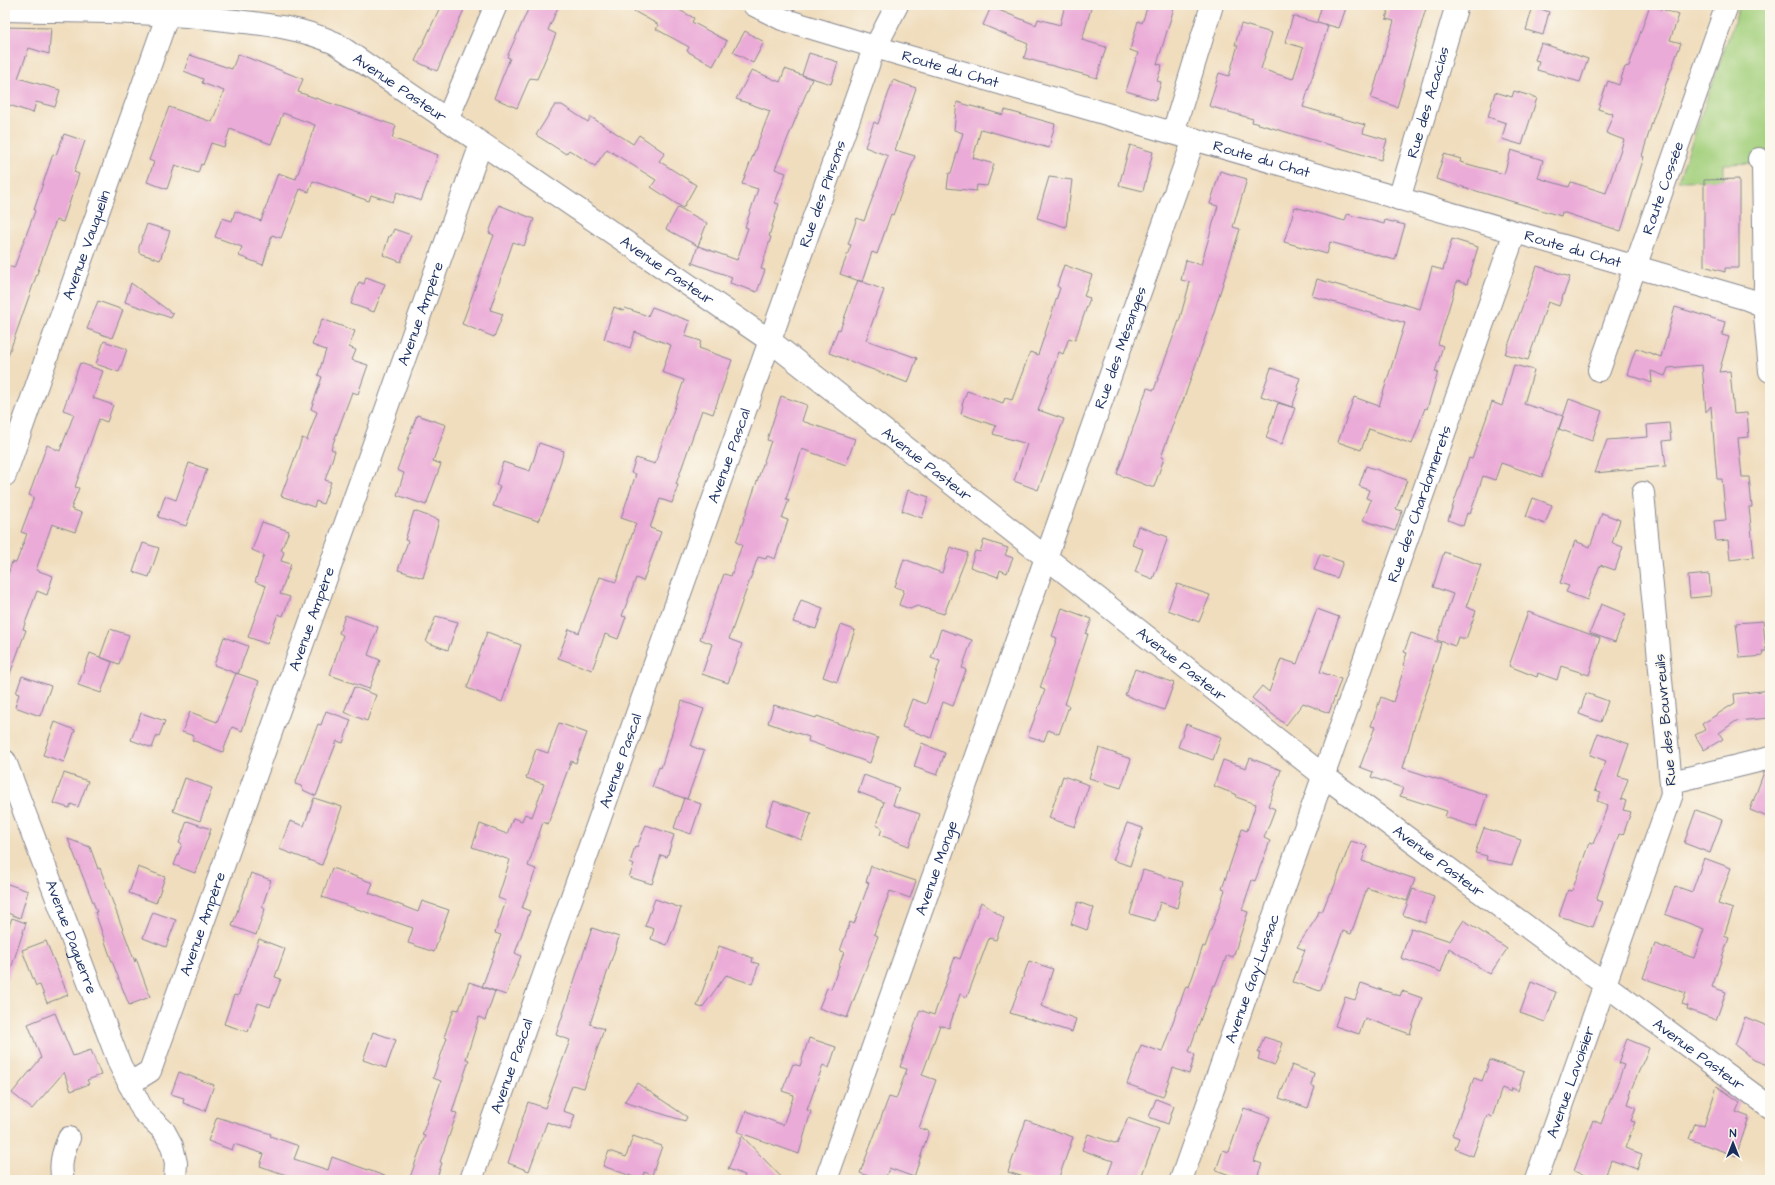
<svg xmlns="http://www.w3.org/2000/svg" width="1775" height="1185" font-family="'Architects Daughter',sans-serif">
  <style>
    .green { fill: #a3d07d; stroke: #5f806e }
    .building { fill: #ebabd8 }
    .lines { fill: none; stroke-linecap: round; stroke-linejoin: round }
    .minor-casing { stroke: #86868e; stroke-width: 24 }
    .minor { stroke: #fff; stroke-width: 22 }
    .labels { text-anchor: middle; stroke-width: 3; stroke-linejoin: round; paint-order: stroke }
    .street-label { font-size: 15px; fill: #1b2f5e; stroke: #fbf7ec }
  </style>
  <rect width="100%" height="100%" fill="#fbf7ec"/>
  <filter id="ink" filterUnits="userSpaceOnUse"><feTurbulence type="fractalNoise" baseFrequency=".025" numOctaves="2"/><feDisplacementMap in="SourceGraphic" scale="8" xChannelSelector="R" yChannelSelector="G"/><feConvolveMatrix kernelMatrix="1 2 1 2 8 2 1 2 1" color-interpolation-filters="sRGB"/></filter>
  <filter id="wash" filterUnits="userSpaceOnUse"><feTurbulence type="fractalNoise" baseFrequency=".012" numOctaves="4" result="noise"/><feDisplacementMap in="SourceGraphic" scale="16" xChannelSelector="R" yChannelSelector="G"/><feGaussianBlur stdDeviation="0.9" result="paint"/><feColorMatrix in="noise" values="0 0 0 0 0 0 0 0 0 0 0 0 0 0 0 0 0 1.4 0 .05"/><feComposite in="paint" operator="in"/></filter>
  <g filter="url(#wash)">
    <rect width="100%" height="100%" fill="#f0ddbd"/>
    <path class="green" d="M1740 5H1770V25L1763 26V48H1770V159L1754 163 1724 164V180L1678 181Z"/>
    <g id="blocks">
      <path class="building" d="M441 5H466L437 71 415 61Z
        M530 5H559L548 30 556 34 537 79 530 78 517 108 494 98 510 58 507 57Z
        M623 5H670L694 18 692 22 727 41 713 66 687 51 689 47 656 29 659 25Z
        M1065 5H1092L1082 40 1106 47 1097 78 1024 58 1028 44 983 25 991 7 1036 25 1038 19 1060 25Z
        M1148 5H1162L1174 8 1157 64 1162 65 1157 81 1161 82 1156 100 1126 91 1138 53 1130 50 1138 21 1142 23Z
        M1322 5H1347L1339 28 1317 22Z
        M1390 5H1427L1397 107 1371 98 1394 21 1386 19Z
        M1650 5 1679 15 1670 40 1681 43 1653 119 1642 156 1644 157 1621 231 1562 212 1561 216 1436 179 1444 154 1461 159 1460 162 1504 174 1511 150 1543 160 1538 178 1569 187 1571 182 1606 193 1624 140 1606 133 1613 114 1598 109 1608 81 1619 85 1625 67 1629 66Z
        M1533 6 1549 12 1543 35 1526 30Z
        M1293 16 1328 26 1303 107 1365 125 1363 133 1387 140 1381 160 1252 122 1253 119 1209 106 1219 73 1229 76 1238 45H1235L1241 24 1272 33 1261 69 1293 79 1303 48 1285 42Z
        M5 27 51 28 49 54 29 48 18 78 60 90 55 107 36 102 33 113 9 105 7 109H5Z
        M745 31 764 42 753 63 733 52Z
        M1541 43 1588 59 1580 82 1537 70 1539 61 1535 60Z
        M809 53 838 62 831 84 802 75Z
        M238 54 303 79 298 92 396 126 392 138 438 155 421 201 397 192 393 202 371 195 369 201 313 181 309 192 300 189 281 238 272 235 263 265 239 256 242 247 215 237 222 218 232 221 235 211 261 221 278 173 296 179 315 125 283 113 271 144 230 129 224 147 211 143 203 165 201 164 198 173 175 165 167 189 147 182 154 162 149 160 169 107 212 122 224 91 202 83 203 79 184 71 190 55 232 69Z
        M785 69 812 79 775 169 786 173 775 203 779 204 769 236 771 237 761 269 765 270 757 292 730 283 732 277 692 263 698 246 737 260 748 228 745 227 758 189 742 184 770 111 736 99 752 70 780 82Z
        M893 80 916 88 895 150 915 156 893 215 891 214 877 254 872 252 862 282 840 274 851 245 848 244 857 218 864 221 888 156 865 147 874 122 878 124Z
        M1514 91 1537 98 1522 145 1502 139 1506 123 1488 117 1495 92 1512 97Z
        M957 102 1003 115 1005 110 1055 124 1049 148 981 129 973 158 994 164 987 186 977 185 976 191 947 188 949 173H951L963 133 954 130Z
        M555 105H562L588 122 591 117 633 144 639 135 665 153 659 161 696 185 683 208 651 187 656 180 607 149 595 166 569 150 566 154 536 135Z
        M64 134 85 141 74 172 79 174 63 222 56 220 8 356H5V265L14 268 35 211 34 210 53 154 56 155Z
        M1130 145 1153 152 1143 191 1119 185Z
        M1220 171 1247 179 1233 227 1240 229 1213 315 1183 401 1177 413 1161 457 1164 458 1154 487H1151L1117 474 1147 388 1154 390 1180 318 1190 282 1181 280 1186 260 1201 265 1218 206 1210 204Z
        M1049 177 1072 180 1066 227 1037 218Z
        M1739 179V268H1725V272L1704 266V180Z
        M499 205 534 219 524 246 513 242 494 298 490 310 503 314 494 337 462 324 494 235 489 233Z
        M678 207 707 223 698 246 666 229Z
        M1295 207 1345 221 1347 214 1384 224 1385 220 1405 225 1395 260 1330 242 1327 254 1284 242Z
        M147 224 170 231 160 260 139 253V247Z
        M394 229 411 235 401 262 383 255 389 236H391Z
        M1452 239 1478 247 1467 284 1457 281 1438 344 1443 346 1435 372H1438L1427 409 1425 408 1412 444 1369 429 1361 450 1338 442 1354 397 1379 406 1405 323 1312 296 1317 279 1420 309 1432 267 1443 270Z
        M1064 265 1092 275 1084 296 1090 298 1075 340 1069 338 1063 354 1059 352 1038 410 1064 419 1038 490 1014 481 1027 444 993 434 996 426 961 414 963 406 962 405 967 391 1003 403 1005 398 1012 400 1030 352 1038 355 1060 288 1057 286Z
        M1537 266 1570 277 1559 306 1548 302 1528 360 1505 354Z
        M366 277 385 284 374 312 351 304 359 282 364 284Z
        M858 280 884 290 866 340 917 358 908 383 829 353 838 329 840 330Z
        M131 283 173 314 171 318 125 302Z
        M98 301 123 310 112 338 87 329Z
        M614 307 624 311 625 308 648 316 652 307 690 321 685 336 701 341 699 348 732 360 713 414 702 410 676 484 678 485 672 503 660 499 650 528 661 532 643 581 636 578 622 616 626 617 618 639 605 634 592 670 558 658 569 629 579 633 600 577 616 582 636 523 621 518 636 474 631 473 636 458 655 464 684 380 662 372 671 345 635 332 630 348 604 339Z
        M1675 307 1725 322 1722 335 1729 337 1719 372 1730 371 1734 414 1747 413 1749 437 1738 438 1742 477H1749L1752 507H1749L1754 557 1730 560 1728 540 1716 541 1714 521 1726 520 1722 479H1717L1711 406 1706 412 1702 365 1668 368 1665 376 1651 371 1652 383 1627 374 1636 348 1661 357Z
        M322 319 355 331 349 347 356 350 352 360 368 365 358 394 352 392 331 449 335 451 325 480 331 482 323 504 316 501 314 507 281 496 302 438 307 440 317 412 311 409 322 377 318 375 326 350 312 345Z
        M104 341 127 349 119 372 96 364Z
        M80 363 103 371 93 398 113 405 107 422 99 419 75 487 79 488 71 509 82 513 75 532 52 524 36 570 53 576 47 595 37 591 23 629 26 630 7 682H5V583L12 562 16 563 27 534 21 532 34 497 29 495 47 445 60 451 74 414 63 410Z
        M1514 365 1534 370 1524 404 1563 416 1542 477 1501 463 1495 480 1483 476 1470 514 1467 513 1463 526 1448 520 1469 458 1472 459 1492 402 1502 406Z
        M1271 368 1300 378 1297 387 1299 388 1292 407 1261 396Z
        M781 396 807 405 802 421 855 439 846 465 802 449 786 499 789 500 782 518 788 520 775 559 767 556 766 559 758 557 729 639 742 644 728 683 702 674 712 644 700 639 724 574 731 576 742 545 736 542 771 441 767 440Z
        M1569 399 1602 411 1592 441 1559 429Z
        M1278 403 1295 408 1282 444 1266 438Z
        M417 415 446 425 433 461 441 464 426 505 397 495 404 473 397 470Z
        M1669 423 1671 440 1663 441 1666 466 1595 473 1607 440 1648 437 1647 425Z
        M539 443 564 451 549 498 538 521 493 506 500 486 496 485 503 462 530 471Z
        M189 463 207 469 186 526 158 517 165 496 176 500Z
        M1366 466 1407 480 1396 509 1402 511 1395 531 1363 520 1371 500 1366 498 1369 490 1359 486Z
        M908 490 929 497 922 518 902 511Z
        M1533 498 1552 505 1545 524 1526 517Z
        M414 511 439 520 423 578 398 570 408 541 405 540Z
        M1602 513 1620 520 1612 543 1623 547 1615 570 1600 565 1587 600 1566 592 1569 586 1560 583 1575 541 1590 547Z
        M262 522 289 531 281 550 284 552 281 561 291 564 280 594 290 597 283 616 278 614 267 644 248 637 266 586 255 582 264 555 252 550Z
        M1138 526 1168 537 1153 579 1135 572 1143 549 1132 545Z
        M984 540 1008 548 1005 555 1013 558 1007 573 1000 570 998 577 970 567 975 551 980 552Z
        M143 543 159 548 149 577 133 572Z
        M950 547 968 553 944 614 917 606 910 609 899 605 904 590 895 587 904 559 942 573Z
        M1444 552 1481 565 1466 607 1476 611 1466 639 1458 637 1455 646 1437 640 1453 594 1433 587Z
        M1320 554 1343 562 1337 578 1314 570Z
        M1709 574 1711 596 1690 598 1688 576Z
        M1177 584 1210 595 1199 622 1168 610Z
        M801 600 823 608 816 629 793 622Z
        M1601 604 1626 614 1615 642 1590 633Z
        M1062 608 1092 619 1086 634H1088L1065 704 1069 706 1059 734 1048 730 1044 741 1028 736 1045 690 1040 688 1057 638 1052 636Z
        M1317 609 1339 617 1320 672 1341 679 1329 713 1303 703 1286 725 1252 698 1262 686 1269 692 1281 659 1297 664Z
        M1528 612 1600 638 1589 675 1561 666 1557 680 1538 673 1537 677 1509 666Z
        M345 615 378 627 368 655 380 660 369 689 330 675 343 635 339 633Z
        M436 616 458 622 448 650 426 642Z
        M1763 621 1766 651H1762L1763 656 1740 658 1736 623Z
        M841 625 855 630 837 682 823 677Z
        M110 629 129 635 119 664 100 657Z
        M941 629 972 640 962 668 966 670 953 706 943 702 931 738 902 727 912 699 926 704 940 661 931 658Z
        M487 632 521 645 502 702 467 688Z
        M1411 633 1441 643 1432 671H1434L1415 725 1403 768 1487 795 1476 827 1445 817 1447 811 1400 796 1403 788 1371 777 1373 772 1360 767 1375 727 1371 726 1381 697 1393 702 1405 666 1403 665 1407 653 1404 652Z
        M224 637 248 646 238 674 214 665Z
        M90 653 112 662 101 693 78 685Z
        M1135 669 1174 683 1164 710 1125 695Z
        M236 673 259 681 242 731 232 727 223 752 192 740 194 736 182 732 190 712 217 722Z
        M22 676 51 686 40 716 15 707 19 694 16 693Z
        M354 687 376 695 367 721 344 712Z
        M1770 690V718L1736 721 1719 733 1723 739 1704 750 1695 735 1705 730 1702 724 1735 703 1734 694Z
        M1586 693 1608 701 1601 722 1579 714Z
        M682 701 704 709 691 746 704 751 687 799 652 787 659 767 661 768Z
        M774 705 816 718 817 716 878 738 870 763 808 741 809 737 768 723Z
        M326 711 351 720 343 743 337 741 316 796 303 790 301 786 295 784 318 724 321 725Z
        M141 713 165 721 159 736 157 735 152 748 131 740Z
        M55 722 75 730 64 762 43 755Z
        M559 723 587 733 576 763 571 761 548 824 543 822 528 866 536 869 522 908 530 911 515 953 521 956 506 995 482 987 501 935 495 933 506 901 498 898 510 860 472 847 480 824 507 834 513 818 522 821 525 814 532 817 544 784 526 778 536 749 548 753Z
        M1186 724 1221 737 1213 760 1178 747Z
        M1598 733 1629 744 1618 776 1628 779 1621 799 1626 801 1623 810 1631 812 1623 835 1619 834 1596 900 1602 902 1593 927 1559 916 1568 890 1572 891 1589 843 1593 844 1608 805 1597 801 1601 792 1595 790 1606 761 1590 755Z
        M922 743 945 753 937 775 914 767Z
        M1099 748 1131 759 1121 788 1089 778Z
        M1250 758 1281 770 1268 806 1275 809 1264 838 1270 841 1255 881 1252 880 1242 910 1248 912 1233 957 1227 955 1215 986 1213 985 1189 1051 1195 1055 1189 1074 1173 1068 1163 1097 1127 1084 1141 1045 1162 1052 1186 986 1189 987 1203 946 1205 947 1225 890 1222 889 1242 829 1247 831 1256 804 1236 797 1237 795 1214 786 1223 760 1246 768Z
        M1770 771V818L1750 810 1764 772Z
        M64 773 88 781 78 807 71 804 69 808 53 803Z
        M864 775 899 788 893 805 920 814 909 846 880 835 882 828 876 825 884 802 858 792Z
        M1063 776 1089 785 1075 827 1049 818Z
        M185 778 212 788 200 821 173 811Z
        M314 798 342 807 322 865 279 849 290 821 304 826Z
        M684 798 701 804 691 834 674 828Z
        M774 801 811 813 802 840 765 826Z
        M1696 810 1722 820 1710 853 1684 843Z
        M187 821 211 829 195 873 174 865 182 844 179 843Z
        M1127 823 1143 828 1130 866 1113 860Z
        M646 825 674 835 667 857 661 855 652 884 629 877 634 865 630 863 635 846 637 847Z
        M1484 828 1521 840 1512 865 1486 860 1487 856 1475 853Z
        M68 839 90 847 98 869 100 868 135 962 136 958 150 997 129 1005 110 956 95 912H97Z
        M1351 841 1367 846 1362 861 1415 879 1407 901 1367 888 1351 934 1343 931 1320 991 1293 982 1305 950 1297 947 1317 917 1319 911 1322 912 1330 892H1332Z
        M1704 858 1731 868 1718 904 1733 909 1724 936 1729 938 1712 987 1726 992 1716 1020 1687 1009 1688 1006 1682 1004 1686 993 1643 978 1655 944 1694 958 1704 929 1665 914 1675 886 1692 892Z
        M871 866 916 881 910 898 890 891 874 934 878 936 847 1018 819 1008 827 988 831 989 844 952 840 951 850 922 854 924 869 883 866 882Z
        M138 867 165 877 156 903 129 893Z
        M332 868 373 883 369 893 418 912 422 901 449 910 434 952 408 943 413 928 322 897Z
        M1143 870 1183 882 1177 908 1160 902 1155 921 1130 914Z
        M251 873 271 880 262 907 265 909 256 935 232 926Z
        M5 883 28 891 20 918 5 912Z
        M1413 889 1434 897 1425 923 1403 915Z
        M655 899 681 908 667 945 651 939 654 929 645 926Z
        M981 902 1004 918 996 940 989 938 967 997 960 994 949 1028 940 1025 922 1075 936 1080 919 1128 929 1131 914 1177 889 1168 885 1180H879L860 1173 889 1097 896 1099 907 1069 900 1067 920 1010 934 1015 955 957 960 959Z
        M1078 902 1094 908 1087 930 1071 924Z
        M153 912 176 920 166 947 143 938Z
        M12 918 26 923 8 978H5V937Z
        M1464 920 1507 949 1490 974 1449 948 1441 972 1401 958 1411 928 1450 941Z
        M592 928 619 937 590 1024 604 1029 584 1088 572 1085 563 1111 575 1115 570 1130 547 1122 529 1171 508 1163 528 1102 545 1108 570 1040 556 1035Z
        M259 939 285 949 275 977 281 979 270 1007 258 1003 248 1032 224 1024 234 995 238 996Z
        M46 941 68 995 47 1003 40 985 36 986 22 950Z
        M719 946 753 958 752 962 759 964 752 984 726 975 702 1008 697 1006Z
        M1029 961 1053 969 1041 1006 1076 1019 1072 1032 1010 1013Z
        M469 982 495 991 485 1020 479 1017 469 1049 466 1059 469 1060 452 1112 457 1113 440 1162 442 1163 436 1180H409L425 1136 422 1135 441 1081 433 1078 447 1038 444 1037 454 1009 459 1010Z
        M1531 982 1556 992 1545 1022 1520 1013Z
        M1361 983 1400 996 1402 991 1422 998 1410 1034 1365 1018 1359 1034 1335 1026 1345 997 1355 1000Z
        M55 1013 73 1056 91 1050 101 1075 87 1080 89 1084 71 1091 64 1072 32 1109 12 1093 41 1058 28 1024Z
        M1745 1017 1770 1027V1066L1754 1060 1735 1045Z
        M373 1032 396 1040 386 1068 363 1060Z
        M1264 1037 1283 1043 1275 1065 1258 1059 1260 1053H1258Z
        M809 1038 836 1047 829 1068 823 1065 807 1110 811 1111 799 1154 738 1132 746 1111 783 1125 794 1095 782 1091 793 1064 800 1066Z
        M1627 1039 1649 1048 1629 1094 1631 1095 1628 1104 1636 1107 1631 1121 1635 1122 1625 1148 1642 1154 1637 1169 1611 1160 1604 1180H1599L1574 1171 1593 1120 1601 1124 1611 1098H1612L1624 1065 1618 1063Z
        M1490 1060 1524 1072 1518 1091 1512 1088 1511 1092 1502 1088 1492 1117 1487 1115 1473 1156 1455 1149 1459 1138 1452 1135 1474 1078 1482 1081Z
        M1292 1065 1314 1073 1311 1085 1315 1087 1308 1108 1279 1098Z
        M179 1072 214 1085 205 1111 183 1103 184 1098 171 1094Z
        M637 1083 687 1117 685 1121 624 1102Z
        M1717 1086 1740 1102 1736 1112 1749 1117 1736 1156 1689 1139 1695 1123 1704 1126Z
        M1156 1099 1174 1106 1168 1124 1149 1117Z
        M1244 1108 1270 1117 1254 1161 1262 1164 1256 1180H1243L1216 1170 1223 1150 1229 1152Z
        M217 1117 271 1134 270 1136 299 1146 294 1159 328 1170 332 1157 390 1178 389 1180H287L289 1176 260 1166 264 1154 234 1144 232 1150 208 1141Z
        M1128 1118 1159 1129 1140 1180H1106L1113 1161 1082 1150 1088 1134 1117 1144Z
        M1026 1120 1073 1137 1058 1180H1033L1008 1172Z
        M633 1136 662 1146 652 1175 644 1172 642 1180 603 1166 609 1151 626 1157Z
        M742 1136 784 1180H743L745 1175 728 1169Z"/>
    </g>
  </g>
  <g filter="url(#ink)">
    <use href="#blocks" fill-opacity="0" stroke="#86868e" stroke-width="1"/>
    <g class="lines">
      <g class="minor-casing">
        <g id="minor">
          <path id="s1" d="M754 5 782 19 875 47 1747 299 1770 308"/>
          <path id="s2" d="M5 10C79 12 153 11 226 20 265 24 299 27 335 43L769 340 1324 776 1770 1107"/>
          <path d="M447 120 496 5"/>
          <path d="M1173 133 1212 5"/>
          <path d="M1759 159 1763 165 1765 284 1764 305 1770 371"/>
          <path id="s3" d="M1399 199 1457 5"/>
          <path id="s4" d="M1599 370 1727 5"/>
          <path id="s5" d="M5 475 168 14"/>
          <path id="s6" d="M5 761 120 1065 143 1111 164 1131 172 1146 176 1163 175 1180"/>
          <path d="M1672 782 1770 758"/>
          <path id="s7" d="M129 1084 150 1071 481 144"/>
          <path d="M63 1180C59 1165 63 1152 69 1138"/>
          <path id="s8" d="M471 1180 872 54 897 5"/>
          <path id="s9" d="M826 1180 1194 139"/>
          <path id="s10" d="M1181 1180 1515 232"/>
          <path id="s11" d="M1536 1180 1672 794 1643 493"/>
        </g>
      </g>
      <use href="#minor" class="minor"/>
    </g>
  </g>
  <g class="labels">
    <g class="street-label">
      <text dy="5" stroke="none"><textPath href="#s1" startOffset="207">Route du Chat</textPath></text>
      <text dy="5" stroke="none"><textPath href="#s2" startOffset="412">Avenue Pasteur</textPath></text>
      <text dy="5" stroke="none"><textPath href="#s3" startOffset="101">Rue des Acacias</textPath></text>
      <text dy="5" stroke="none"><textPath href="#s1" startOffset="531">Route du Chat</textPath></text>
      <text dy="5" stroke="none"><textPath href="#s4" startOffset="193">Route Cossée</textPath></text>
      <text dy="5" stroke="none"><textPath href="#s8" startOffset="1047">Rue des Pinsons</textPath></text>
      <text dy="5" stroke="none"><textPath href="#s5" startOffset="244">Avenue Vauquelin</textPath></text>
      <text dy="5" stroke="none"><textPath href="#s1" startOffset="855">Route du Chat</textPath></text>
      <text dy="5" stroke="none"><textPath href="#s2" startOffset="736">Avenue Pasteur</textPath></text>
      <text dy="5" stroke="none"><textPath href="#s7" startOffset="829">Avenue Ampère</textPath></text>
      <text dy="5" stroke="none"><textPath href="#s9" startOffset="883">Rue des Mésanges</textPath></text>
      <text dy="5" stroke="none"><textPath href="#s8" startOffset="769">Avenue Pascal</textPath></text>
      <text dy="5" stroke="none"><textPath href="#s2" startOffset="1060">Avenue Pasteur</textPath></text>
      <text dy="5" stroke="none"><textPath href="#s10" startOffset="717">Rue des Chardonnerets</textPath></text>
      <text dy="5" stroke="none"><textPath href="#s7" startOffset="505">Avenue Ampère</textPath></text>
      <text dy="5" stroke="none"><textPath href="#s2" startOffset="1384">Avenue Pasteur</textPath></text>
      <text transform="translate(1665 720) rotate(-95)" y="5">Rue des Bouvreuils</text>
      <text dy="5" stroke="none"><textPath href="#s8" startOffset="445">Avenue Pascal</textPath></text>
      <text dy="5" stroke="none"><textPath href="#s2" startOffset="1708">Avenue Pasteur</textPath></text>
      <text dy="5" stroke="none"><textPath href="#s9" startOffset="331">Avenue Monge</textPath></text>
      <text dy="5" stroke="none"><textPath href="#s7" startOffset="181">Avenue Ampère</textPath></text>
      <text dy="5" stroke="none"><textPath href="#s6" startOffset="188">Avenue Daguerre</textPath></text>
      <text dy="5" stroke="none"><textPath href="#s10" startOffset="214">Avenue Gay-Lussac</textPath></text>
      <text dy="5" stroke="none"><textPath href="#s2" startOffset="2032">Avenue Pasteur</textPath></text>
      <text dy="5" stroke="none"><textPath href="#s8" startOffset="121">Avenue Pascal</textPath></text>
      <text dy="5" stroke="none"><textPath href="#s11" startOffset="104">Avenue Lavoisier</textPath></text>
    </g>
  </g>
  <rect width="1775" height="1185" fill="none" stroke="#fbf7ec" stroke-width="20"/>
  <g transform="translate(1733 1143)" stroke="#fbf7ec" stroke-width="3" paint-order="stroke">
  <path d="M0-3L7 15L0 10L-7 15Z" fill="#1b2f5e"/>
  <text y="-6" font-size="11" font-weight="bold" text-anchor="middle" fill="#1b2f5e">N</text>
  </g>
</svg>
